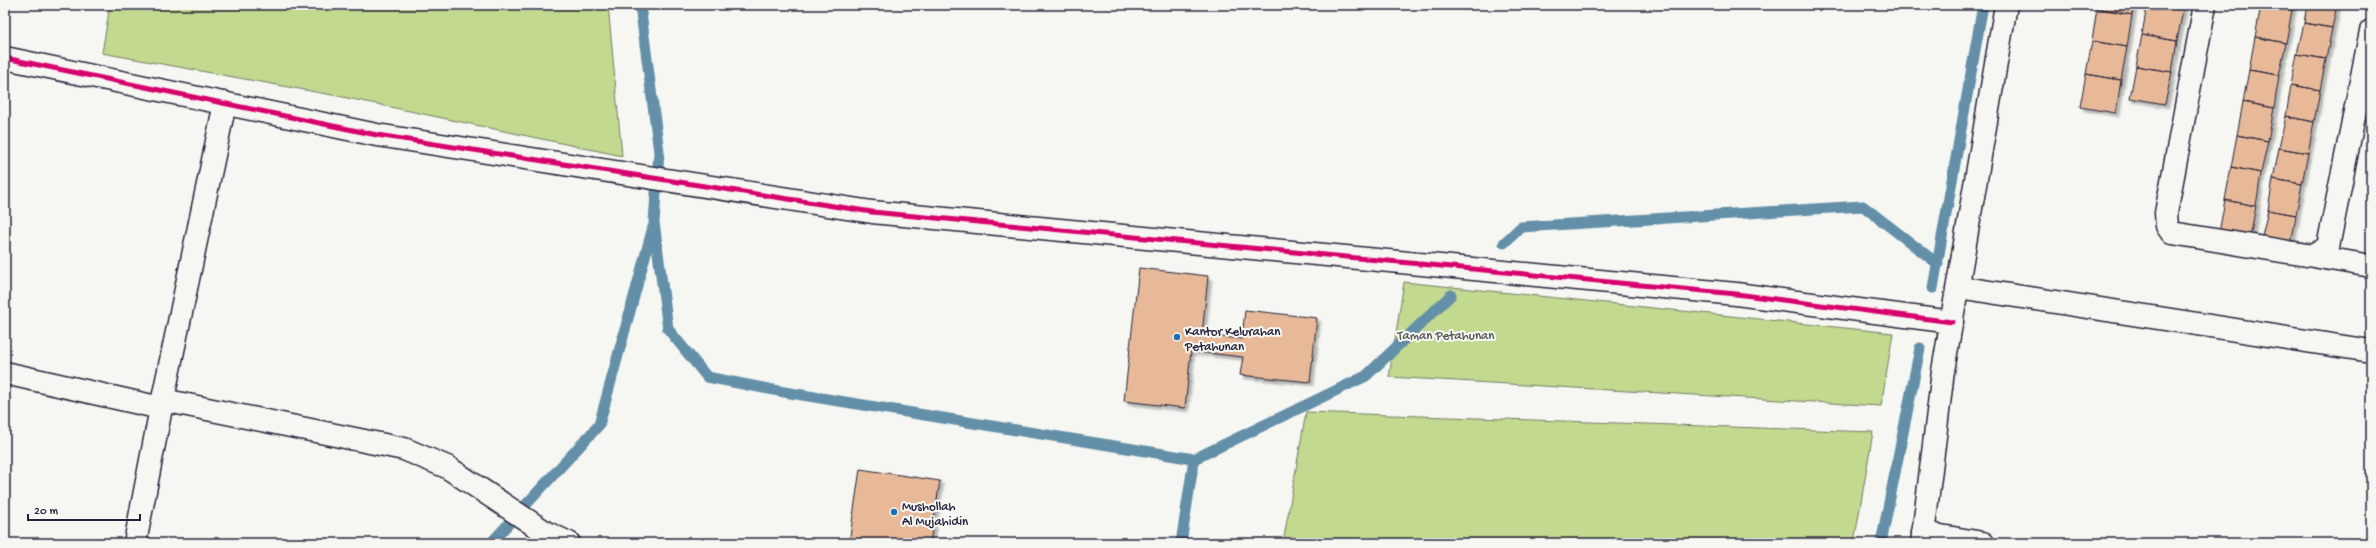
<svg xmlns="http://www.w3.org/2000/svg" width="2376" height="548" font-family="'Gochi Hand',sans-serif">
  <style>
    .green { fill: #c2d98f; stroke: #727e65 }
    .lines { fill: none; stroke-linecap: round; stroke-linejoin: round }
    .stream { stroke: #6390a8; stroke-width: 11 }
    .building { fill: #e8b998; stroke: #22223b; filter: url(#shadow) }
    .minor-casing { stroke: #22223b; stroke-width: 25 }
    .tertiary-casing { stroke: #22223b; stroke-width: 25 }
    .secondary-casing { stroke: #22223b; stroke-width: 25 }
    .minor { stroke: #f6f6f2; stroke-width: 22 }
    .tertiary { stroke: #f6f6f2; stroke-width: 22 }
    .secondary { stroke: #f6f6f2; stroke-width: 22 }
    .cycleway-casing { stroke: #f6f6f2; stroke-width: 8 }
    .cycleway { stroke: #d6006c; stroke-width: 5 }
    .poi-dot { fill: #1f6fb2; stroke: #f6f6f2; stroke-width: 1.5 }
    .labels { text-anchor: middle; stroke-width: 4; stroke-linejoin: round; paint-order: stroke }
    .poi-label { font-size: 13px; fill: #22223b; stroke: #f6f6f2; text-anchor: start }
    .park-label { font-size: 13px; fill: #525954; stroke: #f6f6f2 }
  </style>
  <defs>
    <filter id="shadow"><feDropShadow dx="3.5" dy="3.5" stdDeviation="1" flood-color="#0004"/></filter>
  </defs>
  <rect width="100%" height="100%" fill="#f6f6f2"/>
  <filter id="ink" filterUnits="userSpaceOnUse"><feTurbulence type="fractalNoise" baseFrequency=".025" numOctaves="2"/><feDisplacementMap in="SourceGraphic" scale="8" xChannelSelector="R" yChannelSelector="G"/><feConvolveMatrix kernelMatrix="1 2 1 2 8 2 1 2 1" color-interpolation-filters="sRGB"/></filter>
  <g filter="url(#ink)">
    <path class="green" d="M110 5H608L622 156 343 97 102 53Z
      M1404 282 1893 333 1881 406 1389 377Z
      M1306 412 1873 432 1854 543H1283Z"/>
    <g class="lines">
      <path class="stream" d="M640 5 659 152 654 222 668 329 707 377 784 392 1194 459 1366 376 1451 295
        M1504 243 1521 227 1863 206 1938 264
        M1933 288 1983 5
        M491 543 599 425 653 227
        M1181 543 1194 459
        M1881 543 1920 348"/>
    </g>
    <path class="building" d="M2098 5H2134L2132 15 2097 8Z
      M2147 5 2183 10 2177 41 2142 35Z
      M2157 5H2184L2183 10Z
      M2261 5 2292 10 2286 43 2255 37Z
      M2263 5H2293L2292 10Z
      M2307 5H2337L2332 28 2304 23Z
      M2097 8 2132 15 2127 47 2092 41Z
      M2304 23 2332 28 2326 59 2297 54Z
      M2142 35 2177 41 2172 72 2136 66Z
      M2255 37 2286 43 2279 75 2249 70Z
      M2092 41 2127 47 2121 80 2086 74Z
      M2297 54 2326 59 2320 90 2291 85Z
      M2136 66 2172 72 2165 104 2130 98Z
      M2249 70 2279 75 2274 108 2243 102Z
      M2086 74 2121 80 2116 113 2080 107Z
      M2291 85 2320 90 2314 122 2286 116Z
      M2243 102 2274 108 2268 141 2237 135Z
      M2286 116 2314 122 2308 153 2279 148Z
      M2237 135 2268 141 2261 173 2231 167Z
      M2279 148 2308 153 2302 184 2273 179Z
      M2231 167 2261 173 2256 206 2225 200Z
      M2273 179 2302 184 2296 215 2268 210Z
      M2225 200 2256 206 2250 238 2219 233Z
      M2268 210 2296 215 2291 246 2261 241Z
      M1139 268 1208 276 1202 335 1242 339 1245 310 1317 318 1310 382 1240 375 1243 357 1191 351 1185 408 1124 401Z
      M860 469 940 481 930 543H849Z"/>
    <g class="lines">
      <g class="minor-casing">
        <path id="minor" d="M2205 5 2166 213 2167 226 2172 233 2313 256 2328 247 2371 31
          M2313 256 2371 266
          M1958 287 2371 351
          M5 373 161 408
          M163 400 404 449 447 467 545 532 569 543
          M1923 533 1983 543
          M135 543 161 408 225 103"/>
      </g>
      <g class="tertiary-casing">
        <path id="tertiary" d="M5 58 377 135 872 212 1736 294 1952 322"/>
      </g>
      <g class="secondary-casing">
        <path id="secondary" d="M1922 543 1943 371 2006 5"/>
      </g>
      <use href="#minor" class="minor"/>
      <use href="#tertiary" class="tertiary"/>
      <use href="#secondary" class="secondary"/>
      <g class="cycleway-casing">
        <path id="cycleway" d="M5 58 377 135 872 212 1736 294 1952 322"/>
      </g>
      <use href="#cycleway" class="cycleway"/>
    </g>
  </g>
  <g class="poi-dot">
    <circle cx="1177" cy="337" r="4"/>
    <circle cx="894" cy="512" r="4"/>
  </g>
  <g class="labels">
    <g class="poi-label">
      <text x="1185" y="335">Kantor Kelurahan<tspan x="1185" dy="15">Petahunan</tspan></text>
      <text x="902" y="510">Mushollah<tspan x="902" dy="15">Al Mujahidin</tspan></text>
    </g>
    <g class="park-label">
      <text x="1446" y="339">Taman Petahunan</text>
    </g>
  </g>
  <rect width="2376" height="548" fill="none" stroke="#f6f6f2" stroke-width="20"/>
  <rect x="10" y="10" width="2356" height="528" fill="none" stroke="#22223b" stroke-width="1.5" filter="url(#ink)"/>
  <path d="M28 514v6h112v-6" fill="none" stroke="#22223b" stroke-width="2"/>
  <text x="34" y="514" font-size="12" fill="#22223b" stroke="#f6f6f2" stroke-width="3" paint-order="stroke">20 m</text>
</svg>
